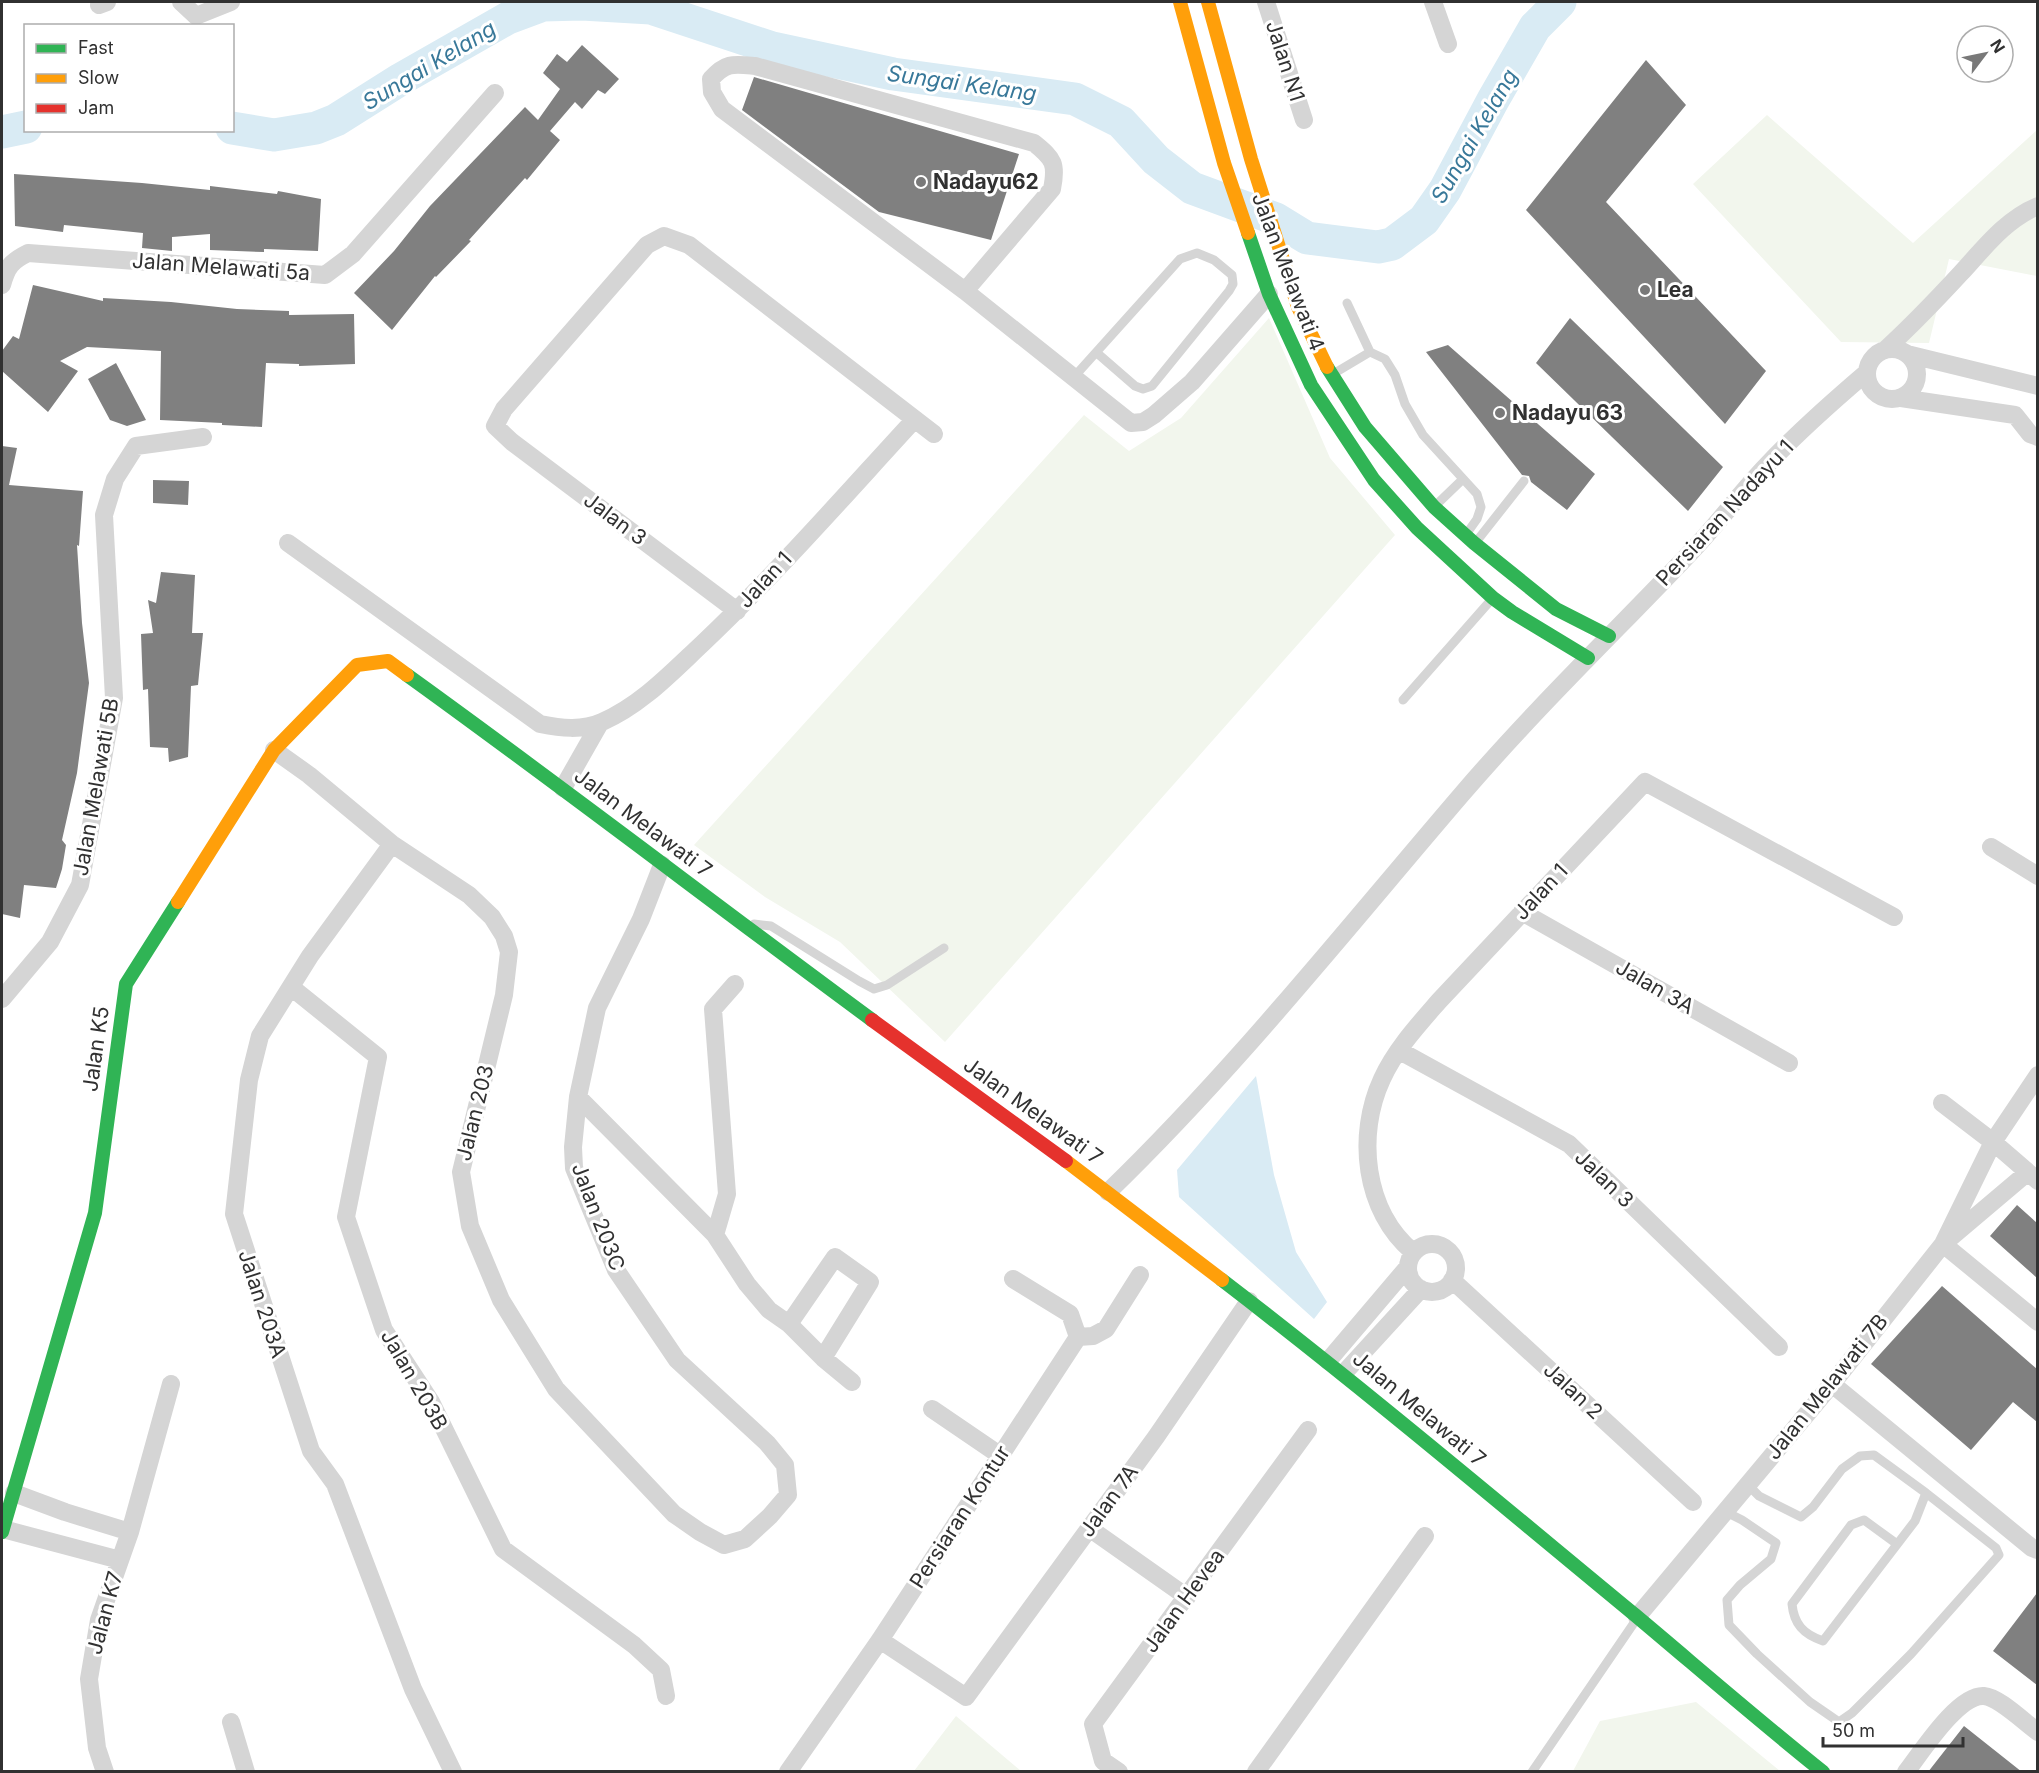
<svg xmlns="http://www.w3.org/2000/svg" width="2039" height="1773" font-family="Inter,sans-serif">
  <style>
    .green { fill: #f2f6ed }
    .water { fill: #d9ebf4 }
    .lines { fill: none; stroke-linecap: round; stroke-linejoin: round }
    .river { stroke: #d9ebf4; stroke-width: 33 }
    .building { fill: #808080 }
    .lane { stroke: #d5d5d5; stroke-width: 9 }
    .street { stroke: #d5d5d5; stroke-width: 18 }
    .fast { stroke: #30b455; stroke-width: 14 }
    .slow { stroke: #ff9f0a; stroke-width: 14 }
    .jam { stroke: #e5322d; stroke-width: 14 }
    .poi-dot { fill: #797979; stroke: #fff; stroke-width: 2 }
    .labels { text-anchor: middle; stroke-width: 6; stroke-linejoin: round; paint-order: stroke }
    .street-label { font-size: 21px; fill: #313131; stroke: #fff }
    .poi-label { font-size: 21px; font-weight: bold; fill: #313131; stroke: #fff; text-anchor: start }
    .water-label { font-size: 22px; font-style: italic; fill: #387899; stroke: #fff }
  </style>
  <rect width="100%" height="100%" fill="#fff"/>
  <path class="green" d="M1767 115 1913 243 2037 130V276L1949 259 1929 343 1841 342 1693 184Z
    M1269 318 1330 458 1395 535 945 1042 840 942 765 897 694 845 1084 415 1129 451 1181 418Z
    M1696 1702 1780 1771H1573L1600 1721Z
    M956 1716 1021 1771H914Z"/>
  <path class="water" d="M1256 1076 1274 1175 1296 1252 1327 1302 1314 1319 1179 1197 1177 1170Z"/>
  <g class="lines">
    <path class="river" d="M232 128 274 135 316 128 336 120 401 79 508 18 543 5 582 4 651 8 772 48 893 74 1075 99 1121 122 1156 160 1192 188 1276 219 1307 238 1378 247 1392 244 1424 220 1445 190 1493 100 1535 27 1560 2
      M2 132 26 127"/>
  </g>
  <path class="building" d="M582 45 619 79 605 94 598 90 582 109 575 102 550 131 560 140 527 180 525 178 469 240 471 241 436 277 435 276 392 330 354 293 394 251 430 206 525 107 538 120 560 89 543 73 557 54 567 62Z
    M1646 60 1686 105 1606 202 1766 371 1725 424 1526 210Z
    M754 77 1019 154 991 240 879 212 742 110Z
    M14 174 142 183 210 190V186L277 194 278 191 321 199 318 251 264 249V252L210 250V234L172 237V251L142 248 143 233 64 225 63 232 15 226Z
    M33 285 103 301V298L171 302 237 309 289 311V315L354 314 355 364 299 366V364L266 363 262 427 222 425V423L160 420 161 351 87 347 60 361 78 371 48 412 2 371V351L13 336 19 339Z
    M1570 318 1723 467 1688 511 1536 363Z
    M1448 345 1595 474 1567 510 1531 482 1529 476 1522 475 1426 352Z
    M116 363 146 420 127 426 110 420 88 379Z
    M2 446 17 448 9 485 83 491 79 546 77 545 82 623 89 683 77 773 62 840 66 845 62 869 56 888 24 885 20 918 2 914Z
    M153 480 189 481 188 505 153 503Z
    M161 572 195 575 192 633H203L198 685 191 686 188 757 169 762 168 748 150 747 148 689 143 690 141 634 153 633 148 600 156 603Z
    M2017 1205 2037 1223V1278L1990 1236Z
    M1942 1286 2037 1369V1422L2013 1402 1971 1450 1871 1364Z
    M2037 1593V1685L1993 1651Z
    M1964 1726 2022 1772H1928Z"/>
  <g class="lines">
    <path class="lane" d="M1347 303 1370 352 1385 359 1395 375 1405 404 1423 435 1477 494 1481 507 1477 519 1467 533
      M1333 374 1370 352
      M1073 378 1180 259 1197 253 1214 260 1232 275 1233 284 1229 291 1152 386 1143 389 1135 386 1097 353
      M1436 505 1463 479
      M1476 542 1524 481
      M1403 700 1491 600
      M754 924 771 926 859 981 874 989 887 985 944 948
      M1748 1485 1759 1496 1801 1517 1813 1507 1842 1469 1860 1456 1874 1455 1926 1493 1915 1521 1823 1641C1803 1634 1794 1624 1792 1604L1851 1525 1864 1520 1897 1544
      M1726 1512 1742 1520 1776 1543 1771 1559 1740 1585 1727 1600 1729 1625 1757 1654 1810 1702 1839 1722 1852 1713 1911 1654 1999 1555 1996 1548 1926 1493
      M1532 1772 1636 1620"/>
    <path class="street" d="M181 2 196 16 231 2
      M1266 2 1304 120
      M1433 2 1448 44
      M99 5 107 2
      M2 285C7 266 12 261 28 253L325 275 353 254 495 93
      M965 291 1052 189C1057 164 1054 159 1034 143L755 66C734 64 726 62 711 79L712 92 722 109 965 291 1131 423 1143 422 1154 415 1192 382 1269 294
      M1886 349C1912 325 1937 299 1961 273 1984 248 2006 219 2038 206
      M1867 374a25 25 0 1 1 50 0a25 25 0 1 1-50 0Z
      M1907 354 2038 386
      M1901 398 2015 415 2030 434 2038 437
      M288 543 540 724C560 728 582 731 602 722 641 705 671 673 702 644 777 573 845 495 915 419
      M737 611 512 442 495 426 504 409 647 245 664 236 689 245 934 434
      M274 750 309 775 392 844 469 895 492 917 504 936 509 952 504 995 461 1172 470 1226 501 1300 556 1389 674 1514 700 1532 724 1545 745 1539 770 1516 788 1495 785 1465 767 1443 677 1360 616 1270 574 1168 573 1147 578 1097 597 1008 641 919 662 865
      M563 788 600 723
      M392 844 310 956 260 1036 249 1080 234 1214 311 1451 335 1484 413 1689 453 1772
      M1991 847 2038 876
      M1522 912 1789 1063
      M291 987 378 1057 346 1217 384 1330 431 1402 503 1549 634 1645 661 1670 666 1696
      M2 999 50 942 80 885 114 698 104 515 115 479 136 446 203 437
      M1400 1051 1569 1144 1779 1347
      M578 1097 715 1235 747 1284 769 1310 789 1324 823 1358 852 1382
      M1942 1103 1993 1142 2038 1181
      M1108 1192C1236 1068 1347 928 1462 794 1534 710 1614 633 1690 553 1717 525 1740 493 1767 465 1798 432 1832 402 1866 373
      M715 1235 727 1194 713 1009 735 984
      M1949 1239 2027 1173
      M1408 1268a24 24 0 1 1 48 0a24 24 0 1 1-48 0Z
      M1943 1244 2038 1322
      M1413 1252C1364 1211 1356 1135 1382 1079 1395 1050 1419 1024 1439 1001L1645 782 1894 917
      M1013 1279 1070 1314 1078 1337
      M1452 1280 1693 1502
      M789 1324 835 1257 870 1282 823 1358
      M1078 1337 1093 1336 1106 1329 1140 1275
      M1328 1361 1407 1268
      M1344 1373 1421 1289
      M1832 1384 2032 1548 2037 1550
      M932 1409 1001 1456
      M14 1493 65 1512 130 1532
      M1089 1528 1187 1597
      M3 1529 120 1560
      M1637 1617 1832 1384 1943 1244 1993 1142 2038 1075
      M880 1640 966 1697 1156 1437 1249 1301
      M231 1722 246 1772
      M105 1772 97 1748 89 1679 99 1620 130 1532 171 1384
      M788 1772 880 1640 1078 1337
      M1119 1772 1103 1761 1093 1724 1308 1430
      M1256 1772 1425 1536
      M1906 1772C1921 1753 1958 1694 1984 1696 1999 1697 2025 1723 2038 1732"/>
    <path class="fast" d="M1248 233 1269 294 1311 385 1374 480 1417 528 1493 598 1512 612 1588 658
      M1327 367 1365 427 1434 507 1474 543 1556 609 1609 636
      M407 675C564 788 717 906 872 1020
      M1222 1280C1363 1388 1498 1502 1635 1615 1697 1667 1759 1721 1823 1772
      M2 1532 95 1213 126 984 178 902"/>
    <path class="slow" d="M1180 2 1224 163 1248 233
      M1208 2 1251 159 1298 307 1327 367
      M178 902 274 750 357 665 388 661 407 675
      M1066 1161 1222 1280"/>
    <path class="jam" d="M872 1020 1066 1161"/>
  </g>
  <g class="poi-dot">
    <circle cx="921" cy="182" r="6"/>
    <circle cx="1645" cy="290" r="6"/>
    <circle cx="1500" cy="413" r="6"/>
  </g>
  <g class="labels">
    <g class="street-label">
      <text transform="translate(1285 61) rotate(72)" y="7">Jalan N1</text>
      <text transform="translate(221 267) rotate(4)" y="7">Jalan Melawati 5a</text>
      <text transform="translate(1288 272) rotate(69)" y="7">Jalan Melawati 4</text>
      <text transform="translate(1725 513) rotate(-47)" y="7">Persiaran Nadayu 1</text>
      <text transform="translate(615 519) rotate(37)" y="7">Jalan 3</text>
      <text transform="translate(765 580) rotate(-47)" y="7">Jalan 1</text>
      <text transform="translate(96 787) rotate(-80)" y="7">Jalan Melawati 5B</text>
      <text transform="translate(643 823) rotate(37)" y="7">Jalan Melawati 7</text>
      <text transform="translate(1541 892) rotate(-47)" y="7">Jalan 1</text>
      <text transform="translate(1655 987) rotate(30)" y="7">Jalan 3A</text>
      <text transform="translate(96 1049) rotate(-82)" y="7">Jalan K5</text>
      <text transform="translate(1033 1111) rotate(36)" y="7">Jalan Melawati 7</text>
      <text transform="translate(475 1113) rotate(-76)" y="7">Jalan 203</text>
      <text transform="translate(1604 1179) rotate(44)" y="7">Jalan 3</text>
      <text transform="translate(598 1217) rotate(69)" y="7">Jalan 203C</text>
      <text transform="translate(262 1304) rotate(72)" y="7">Jalan 203A</text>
      <text transform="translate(414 1380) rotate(60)" y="7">Jalan 203B</text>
      <text transform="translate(1827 1387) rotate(-51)" y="7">Jalan Melawati 7B</text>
      <text transform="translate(1573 1391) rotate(43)" y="7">Jalan 2</text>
      <text transform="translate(1419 1409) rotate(40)" y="7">Jalan Melawati 7</text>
      <text transform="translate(1109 1501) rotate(-54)" y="7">Jalan 7A</text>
      <text transform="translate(960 1517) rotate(-57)" y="7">Persiaran Kontur</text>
      <text transform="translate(1184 1601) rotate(-54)" y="7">Jalan Hevea</text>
      <text transform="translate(105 1613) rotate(-75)" y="7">Jalan K7</text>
    </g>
    <g class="poi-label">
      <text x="933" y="189">Nadayu62</text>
      <text x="1657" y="297">Lea</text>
      <text x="1512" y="420">Nadayu 63</text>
    </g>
    <g class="water-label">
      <text transform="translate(429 65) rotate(-31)" y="8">Sungai Kelang</text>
      <text transform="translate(962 83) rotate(8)" y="8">Sungai Kelang</text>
      <text transform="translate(1474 136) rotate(-60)" y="8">Sungai Kelang</text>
    </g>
  </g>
  <rect width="2039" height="1773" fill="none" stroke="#313131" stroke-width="6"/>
  <rect x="24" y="24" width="210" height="108" fill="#ffffff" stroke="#adadad" stroke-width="1.5"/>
  <rect x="36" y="44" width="30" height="9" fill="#30b455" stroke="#adadad" stroke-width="1.5"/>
  <text x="78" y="54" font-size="18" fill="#313131">Fast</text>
  <rect x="36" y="74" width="30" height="9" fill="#ff9f0a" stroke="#adadad" stroke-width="1.5"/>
  <text x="78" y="84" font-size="18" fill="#313131">Slow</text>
  <rect x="36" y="104" width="30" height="9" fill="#e5322d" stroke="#adadad" stroke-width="1.5"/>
  <text x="78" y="114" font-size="18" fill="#313131">Jam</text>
  <g transform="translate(1985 54) rotate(58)"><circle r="28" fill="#ffffff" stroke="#adadad" stroke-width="1.5"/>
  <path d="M0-4.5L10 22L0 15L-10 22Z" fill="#797979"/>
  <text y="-9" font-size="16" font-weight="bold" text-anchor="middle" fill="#313131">N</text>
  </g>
  <path d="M1823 1737v9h140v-9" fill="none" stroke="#313131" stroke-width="3"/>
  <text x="1832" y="1737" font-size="18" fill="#313131" stroke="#ffffff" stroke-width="4.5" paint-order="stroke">50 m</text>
</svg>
